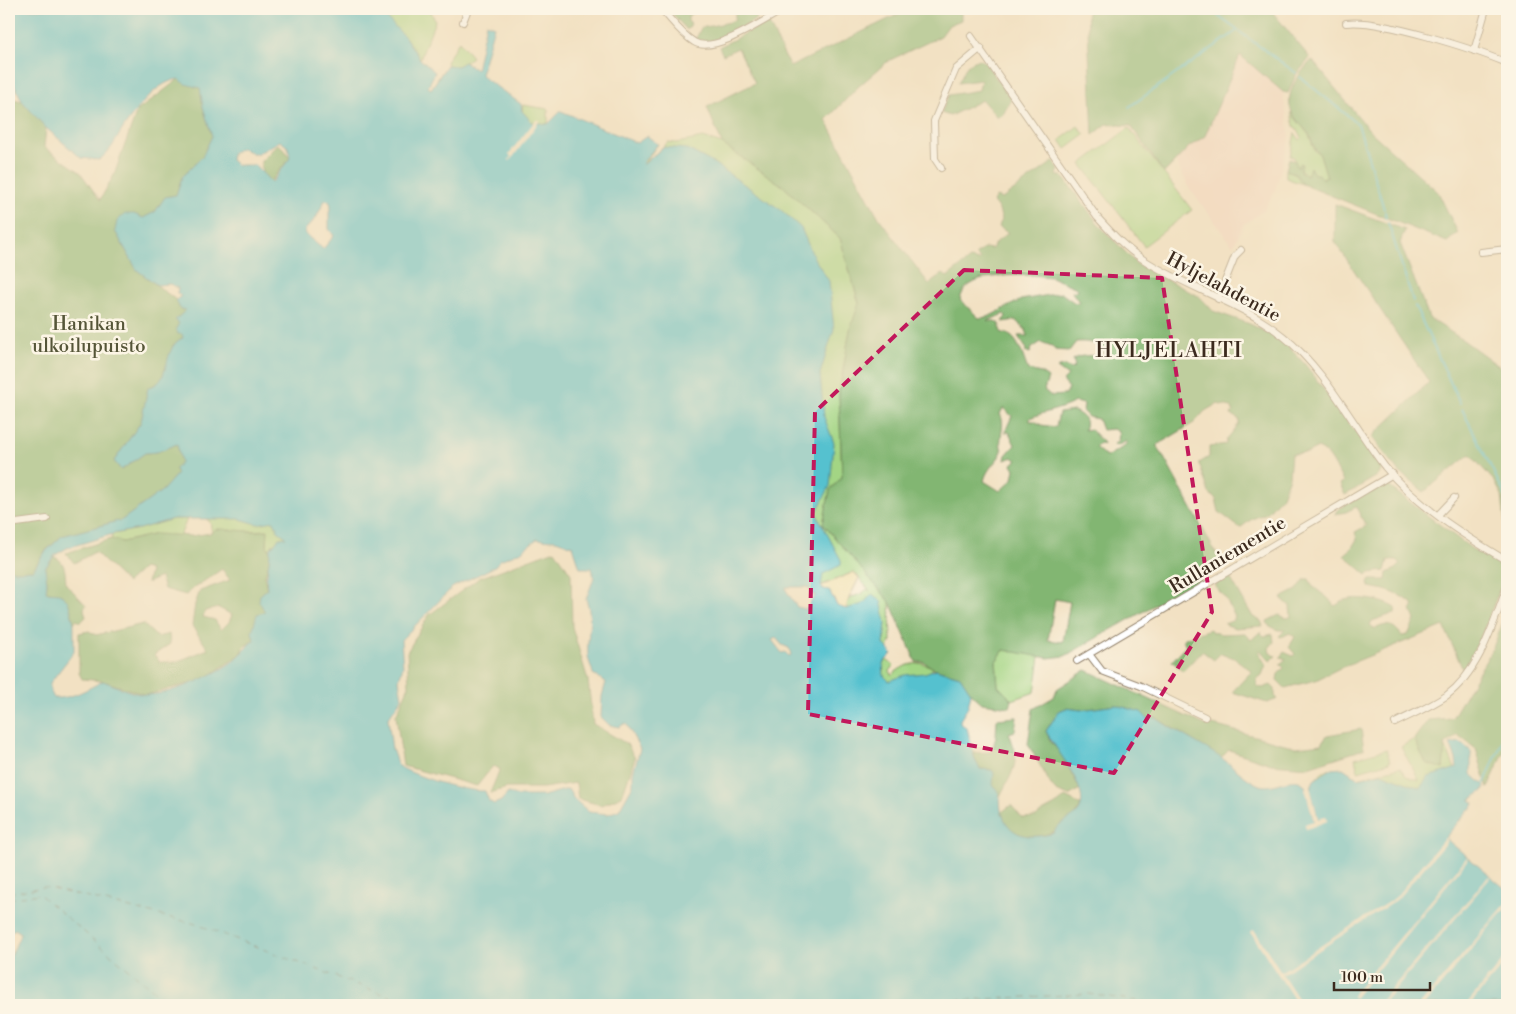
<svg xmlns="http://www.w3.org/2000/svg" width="1516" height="1014" font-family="'Libre Bodoni',serif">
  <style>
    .built { fill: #f3d4bf }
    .green { fill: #a3d584; stroke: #6f8051 }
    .forest { fill: #82b672; stroke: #5e7048; fill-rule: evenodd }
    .sand { fill: #eeda9e; stroke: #94825e }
    .water { fill: #55c1cf; stroke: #487676; fill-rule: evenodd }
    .pier { fill: #f2e1c3 }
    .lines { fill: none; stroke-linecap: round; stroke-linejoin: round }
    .stream { stroke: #55c1cf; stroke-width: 2 }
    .ferry { stroke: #435753; stroke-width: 1; stroke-dasharray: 6 5; stroke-linecap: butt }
    .street-casing { stroke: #968670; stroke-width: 8 }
    .street { stroke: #fff; stroke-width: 6 }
    .marked { fill: none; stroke: #c2185b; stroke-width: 4; stroke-dasharray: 10 6; stroke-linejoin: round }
    .labels { text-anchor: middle; stroke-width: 5; stroke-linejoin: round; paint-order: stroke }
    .street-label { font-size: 19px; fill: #3b2a1e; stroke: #fcf5e5 }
    .park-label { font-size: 19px; fill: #555538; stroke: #fcf5e5 }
    .quarter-label { font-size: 21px; letter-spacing: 1px; fill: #3b2a1e; stroke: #fcf5e5 }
  </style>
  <rect width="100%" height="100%" fill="#fcf5e5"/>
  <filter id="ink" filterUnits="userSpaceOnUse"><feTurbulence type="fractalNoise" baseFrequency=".02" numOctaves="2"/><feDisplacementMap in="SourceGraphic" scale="10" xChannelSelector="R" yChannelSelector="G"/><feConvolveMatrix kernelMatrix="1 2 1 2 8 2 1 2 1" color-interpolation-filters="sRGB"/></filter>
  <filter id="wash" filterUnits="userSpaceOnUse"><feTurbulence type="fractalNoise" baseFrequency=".0096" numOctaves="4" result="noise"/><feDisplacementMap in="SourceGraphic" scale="20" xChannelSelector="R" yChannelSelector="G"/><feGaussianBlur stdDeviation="1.12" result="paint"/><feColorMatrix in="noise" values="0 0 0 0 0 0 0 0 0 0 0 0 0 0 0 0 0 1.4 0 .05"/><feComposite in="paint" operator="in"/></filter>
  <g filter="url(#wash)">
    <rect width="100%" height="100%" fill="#f2e1c3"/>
    <path class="built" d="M1240 54 1283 92 1290 137 1275 190 1264 210 1244 224 1233 246 1190 189 1176 161 1189 147 1205 136Z"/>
    <path class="green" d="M305 9H430L435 21 420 59 405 37Z
      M459 41 472 57 465 62 476 70 431 89 447 65 446 62Z
      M523 105 548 109V124L515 121 522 111Z
      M1291 112 1309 135 1315 151 1320 154 1327 177 1322 179C1308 176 1296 172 1294 157L1290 156 1295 133 1300 140 1302 138 1294 126Z
      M1078 126 1085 135 1066 149 1060 140Z
      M1129 128 1192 210 1144 246 1081 164Z
      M703 138 722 144 783 186 840 238 859 304 850 330 839 393 842 477 830 490 823 524 890 602 891 641 887 650 876 660H887L894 666 890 671 892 675C904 664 920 659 933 668L907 701 896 700 846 609 849 598 861 594 867 589 870 591 854 572C838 578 820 589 804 587L600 189 648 148 658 144 643 165 668 142 676 143Z
      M1286 170 1295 173 1302 184 1286 178Z
      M284 515 288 544H273L270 549 267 546V530L212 533 210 522 205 518Z
      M173 519H187L180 536 156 535 122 542 111 539 113 534 139 529Z
      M1004 650 1040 656 1035 692 1012 700 998 686 996 661Z
      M1414 739 1426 763 1443 769 1445 745 1455 769 1428 794 1310 789C1321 764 1338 765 1358 778L1400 767 1406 776 1419 780 1401 747Z
      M1387 749 1390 762 1358 771 1355 758Z"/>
    <path class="forest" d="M668 9H698L688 16V21L691 24 687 30Z
      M735 9H761L763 14C746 26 718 47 696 39L701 28 730 22 735 19Z
      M909 9H961V20L949 25 941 36 888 61 859 86 826 120 879 218 929 284 943 274 947 277 970 259 979 261 980 259 975 255 985 248 992 249 995 243 1008 233 999 227C1003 217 1000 209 993 202L996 197 1002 199 1054 161 1059 170 1057 174 1058 176H1062L1100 226 1137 264 1200 297 1213 311 1250 324 1282 340 1304 363 1382 467 1379 475 1345 495 1340 484 1343 482C1337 470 1331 453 1318 448L1308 453 1291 454 1289 477 1282 496 1267 513 1252 519 1240 528 1219 512 1216 499 1209 493 1199 463 1209 457V447L1226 444 1227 439 1239 424V419L1231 415 1233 411 1231 407 1217 404 1205 411 1194 423 1157 445 1223 566 1065 656 1048 658 1004 650 996 661 998 686 1012 700 1010 707 982 703 971 693 960 676 933 668 924 662H916L890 602 823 524 830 490 842 477 839 393 850 330 859 303 840 238 783 186 722 144 707 107 755 83 738 48 723 55 719 47 768 22 790 67ZM1033 275 1051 277 1077 288 1078 290 1072 292 1079 302 1075 303 1061 293 1021 300 988 317 979 318 960 300C965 272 1011 276 1033 275ZM1004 314 1006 316 1003 322 1015 320 1026 330 1028 336H1018L1026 348 1025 351 1030 353 1032 348 1041 342 1052 346 1055 350 1069 351 1076 342C1086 341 1111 343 1103 358 1092 355 1082 354 1073 360L1075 366 1072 369 1063 366 1057 368 1068 376 1063 381 1069 388 1065 395 1051 396 1044 390 1048 378 1041 373 1028 370C1023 358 1018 333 1002 333L1000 330V324L995 321H987ZM1074 402 1084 404 1083 412 1088 417 1098 419 1102 430 1113 429 1119 432 1118 442 1114 444 1116 446 1127 441 1125 446 1106 457 1095 447 1099 443 1104 444 1090 429 1084 430C1088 419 1083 416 1074 411L1059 413 1056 427 1041 425 1035 421H1030V418C1040 413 1070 407 1074 402ZM1003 408 1012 416 1005 432H1009L1015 445 1006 455 1005 460 1012 457 1017 460 1012 464 1015 469 1013 479 1000 491 984 481C987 467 997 463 1002 451 997 438 1007 426 1000 414ZM1055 599 1070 602 1063 642 1048 640Z
      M1087 9H1270L1310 58 1296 75 1288 93 1283 92 1240 55 1205 136 1189 147 1164 173 1131 126 1107 124 1093 135Z
      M978 59 985 62 1011 99 1003 114 997 117 982 100 950 116 941 113 949 95 979 90 981 80 958 83 967 65Z
      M1312 60 1371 132 1438 192 1458 233 1447 242 1302 184 1295 173 1286 170 1289 158 1295 161 1298 168 1300 163 1302 164 1300 171 1307 176 1310 167 1314 174H1319L1322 179 1327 177 1320 154C1313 150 1313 141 1309 134 1304 127 1295 120 1292 112 1283 94 1300 72 1312 60Z
      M179 79 200 87 203 107 212 136 202 157 182 177 176 195 165 197 155 212 143 218 134 214 115 231 137 270 176 300 180 309 187 310 175 320 179 322 184 336 173 345 161 381 148 388 141 422 114 461 121 470 145 453 157 452 177 444 181 462 175 469 177 474 163 490 122 520 62 536 45 551 33 570 16 571 9 569V98L22 101 46 128 44 147 80 172 100 200 114 175 137 111Z
      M278 144 284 149 290 158 270 182 262 175 261 161Z
      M1335 204 1405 230 1400 243 1429 318 1463 340 1507 372V543L1502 496 1495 482 1470 454 1424 492 1397 470 1372 437 1429 382 1335 242Z
      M1387 485 1476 552 1490 556 1507 566V571L1480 639 1463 670 1444 626 1342 667 1316 680 1285 688 1277 680 1278 674 1284 668 1280 664 1286 659 1280 657 1284 652 1293 656 1295 654 1289 647 1295 637 1290 633 1281 637 1279 636 1285 630H1278L1268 625 1267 621 1279 615 1286 618 1291 617 1290 606 1281 598 1297 590 1305 579H1309C1314 592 1328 594 1334 606 1339 605 1340 601 1344 600 1358 596 1384 600 1396 608L1395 613 1372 621 1370 625 1375 629C1388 622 1394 625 1402 636L1408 635 1415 620 1411 610 1414 605C1401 594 1385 589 1369 587L1368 583 1370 580H1386L1387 573 1396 569 1401 564 1397 560H1388L1385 571 1369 573 1367 575 1344 555 1351 549 1357 539 1355 532 1366 526 1356 507 1346 512 1335 514 1337 510 1375 488Z
      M216 529C233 529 252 533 268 530L267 546C275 555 266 567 265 577 265 581 266 586 267 589L260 595 265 612 254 640 245 646 241 654 203 680 146 695 103 681 82 679 79 673V633L89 631 96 635 143 624 157 637 169 634 170 644 154 655 160 662H176L208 649 192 626 195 604 200 591 230 580 222 569 194 588 186 595 164 589 160 577 147 583 150 570 143 568 127 583 95 552 74 563 66 553 111 539 122 542 156 534 191 536 211 533ZM219 608 232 615 229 622 221 630 215 620 203 617 205 611Z
      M555 550 571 574 572 627 588 680 593 724 627 744 635 758 622 796 601 805 578 799 576 783 543 788H507L490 793 500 769 493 766 477 786 403 766 396 715 409 686 407 652 429 615 479 578Z
      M54 557C66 561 65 572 66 584L86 605 84 609 86 617 81 622 76 620 74 623C69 604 69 593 46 592L47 582 45 568Z
      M1229 576 1253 617 1261 621 1263 626 1235 628 1224 624 1232 621 1235 617 1226 599 1214 585Z
      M1507 612V745L1488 788 1476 749 1458 735 1445 745 1443 769 1426 763 1414 739 1428 720 1452 718 1492 650Z
      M1210 629 1212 632 1222 634 1245 633 1251 640 1260 632 1264 636 1273 634 1274 642 1269 648 1270 653 1276 656 1270 661 1260 650 1259 653 1266 665 1262 675 1257 679V686L1262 688 1271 685 1275 689V696L1278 699 1267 703 1232 692 1252 671 1234 658 1221 653 1214 660 1202 651 1183 671 1172 661 1186 646 1183 639Z
      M1086 670 1205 725H1213L1296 747 1322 744 1327 735 1361 729 1364 749 1308 767 1271 764 1229 750 1221 758 1156 718 1148 719 1141 712 1116 705 1081 710 1066 708 1059 711 1046 731 1051 742 1061 753 1080 789 1069 796 1056 791 1051 785 1028 744 1033 709 1054 697 1057 689Z
      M1017 717 1015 731 1009 733C1021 763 1014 769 1000 796L993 785 992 770 980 769 975 760 974 753 992 752 996 736 997 719Z
      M1065 797 1081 805C1072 831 1027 849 1007 826 1003 822 1004 817 1002 812L1011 805 1022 818 1036 817C1045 808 1057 807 1065 797Z"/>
    <path class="sand" d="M854 572 859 578 849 598 846 609 837 606 834 598 821 586Z"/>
    <path class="water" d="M9 9H378L405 37 420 59 435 72 428 87 431 89 447 65 457 66 464 62 476 70 486 23 494 26 481 74 483 77 521 104 522 111 532 122 548 124 561 111 637 143 647 136 658 144 643 162V165L663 147 687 149 715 164 781 210 801 228 814 258 829 281 834 329 820 374 824 417 834 443 830 486 816 513 841 560V565L823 574 821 586 823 589 829 590 837 606 846 609 863 604 872 594 881 601 886 623 884 644 892 654 883 663 884 676 889 681 905 675 925 673 936 669 960 676 971 693 968 707 960 720V723L967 728 975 760 980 769 992 770 994 773 993 785C995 788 998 791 999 794 1001 799 1000 805 1001 810 1008 837 1029 840 1054 833 1058 820 1072 821 1079 811 1092 791 1054 748 1046 731L1059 711 1066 708 1081 710 1116 705 1141 712 1148 719 1156 718C1177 733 1201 744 1223 759 1234 767 1245 778 1257 784 1273 792 1293 772 1305 785L1314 821 1318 819 1310 789 1314 780 1331 769 1343 768 1358 778 1381 773 1420 788 1428 777 1457 768 1456 759 1450 744 1460 742 1471 751V774L1485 786 1483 791 1470 800 1474 803 1471 810 1469 809 1445 838 1507 890V1005H9V960L21 933 15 929 9 934V569L16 571 33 570 45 552 62 536 122 520 163 490 177 474 175 469 181 462 177 444 157 452 145 453 121 470 114 461 141 422 148 388C153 386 159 383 161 379 169 365 167 344 183 338L182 334H178L176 329 179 323 175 320 186 310 180 309 176 300 181 296 177 293 178 288 170 284 157 285 137 270 115 231 117 221 125 214H134L143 218 155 212 165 197 176 195 182 177 202 157 212 136 203 107 200 88 185 84 179 79C159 81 141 104 129 120 117 135 115 148 99 160L81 158 46 128 22 101 9 73ZM280 141 288 147 290 158 273 181 271 182 255 165H237L231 160 232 154C245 143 245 153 257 154ZM325 200 329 201 331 205 329 213V229L334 236 323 249 305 234V230L316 218ZM173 519H240L257 524 274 521 278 531 286 537 279 538 270 549C270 563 265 575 267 589L260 595 259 601 265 612 257 614 252 632 254 640C248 644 246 649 241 654 223 673 173 694 147 695 136 695 114 685 103 681 87 689 72 699 54 698L50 690V683L74 652V623L68 601 59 593 46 592 47 582 45 568 55 555 67 548 113 534 139 529ZM537 539 556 540 573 546 580 568H592L594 578 586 599C594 618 586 638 588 656 588 660 592 668 593 674L606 682 602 696 601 717 609 725 619 727 626 723 640 749 633 773V785L619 810 608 814 589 812 574 799 568 789 543 796H519L508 793 501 801 494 804 489 801 485 791C461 791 420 778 398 766L392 749 388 718 402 698 399 680 403 666 401 640 453 587 494 567 500 560 520 552ZM786 587H807L811 590 812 595H816L806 609 797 607 786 590ZM776 638 782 645 789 648 791 655 789 656 785 652 782 653 772 640Z"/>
    <path class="pier" d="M536 120H540L510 161 509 160 511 156 509 154Z
      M1310 787 1318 819 1326 817 1327 821 1306 829 1305 824 1314 821 1305 788Z
      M1446 837V842L1396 900 1282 974 1302 1005H1298L1251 932 1254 930 1281 972 1395 898Z
      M1468 856 1467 860 1354 998 1352 996Z
      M1490 875 1489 879 1381 1005H1378Z
      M1507 903V906L1424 1005H1420Z
      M1507 956V960L1469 1005H1466Z"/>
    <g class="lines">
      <path class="stream" d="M1218 16 1296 73
        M1300 77 1358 124 1384 209
        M1129 107 1238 30
        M1385 212 1386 218
        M1388 222 1413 301
        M1415 306 1460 403
        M1462 409 1507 499
        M1484 784 1507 731"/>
      <path class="ferry" d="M9 893 44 887 196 924 412 1005
        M9 899 39 894 171 1005
        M857 1005 1088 994 1167 1005"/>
    </g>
  </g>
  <g filter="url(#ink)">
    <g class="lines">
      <g class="street-casing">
        <path id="street" d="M661 9C671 19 681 34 694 42 714 55 765 19 785 9
          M463 22 468 9
          M1346 23C1378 18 1476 50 1507 63
          M971 36 1097 217C1111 232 1124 247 1141 258 1186 288 1241 302 1283 336 1326 370 1352 424 1385 467 1417 506 1465 536 1507 561
          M1474 51 1486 9
          M941 168 935 159 934 121 956 69 981 48
          M1481 252 1507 249
          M1218 299 1235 256 1241 250
          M1438 515 1454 498
          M9 524 47 519
          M1089 654 1102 671 1141 686 1205 717
          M1077 661 1393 474
          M1395 723C1412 714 1430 707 1446 696 1480 671 1493 624 1507 587"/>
      </g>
      <use href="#street" class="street"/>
    </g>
  </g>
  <path d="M0 0H1516V1014H0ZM964 270 1162 278 1212 612 1114 773 808 714 815 412Z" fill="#f2e1c3" fill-opacity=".55" fill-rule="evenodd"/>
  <path class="marked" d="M964 270 1162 278 1212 612 1114 773 808 714 815 412Z"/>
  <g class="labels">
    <g class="street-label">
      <text transform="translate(1224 286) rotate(28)" y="7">Hyljelahdentie</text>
      <text transform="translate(1227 554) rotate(-31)" y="7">Rullaniementie</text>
    </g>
    <g class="park-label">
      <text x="89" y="330">Hanikan<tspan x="89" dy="22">ulkoilupuisto</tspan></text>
    </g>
    <g class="quarter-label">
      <text x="1169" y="357">HYLJELAHTI</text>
    </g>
  </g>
  <rect width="1516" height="1014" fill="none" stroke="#fcf5e5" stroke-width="30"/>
  <path d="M1334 982v8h96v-8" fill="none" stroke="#3b2a1e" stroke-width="2.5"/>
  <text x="1341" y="982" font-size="15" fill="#3b2a1e" stroke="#fcf5e5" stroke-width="4" paint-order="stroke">100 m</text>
</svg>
